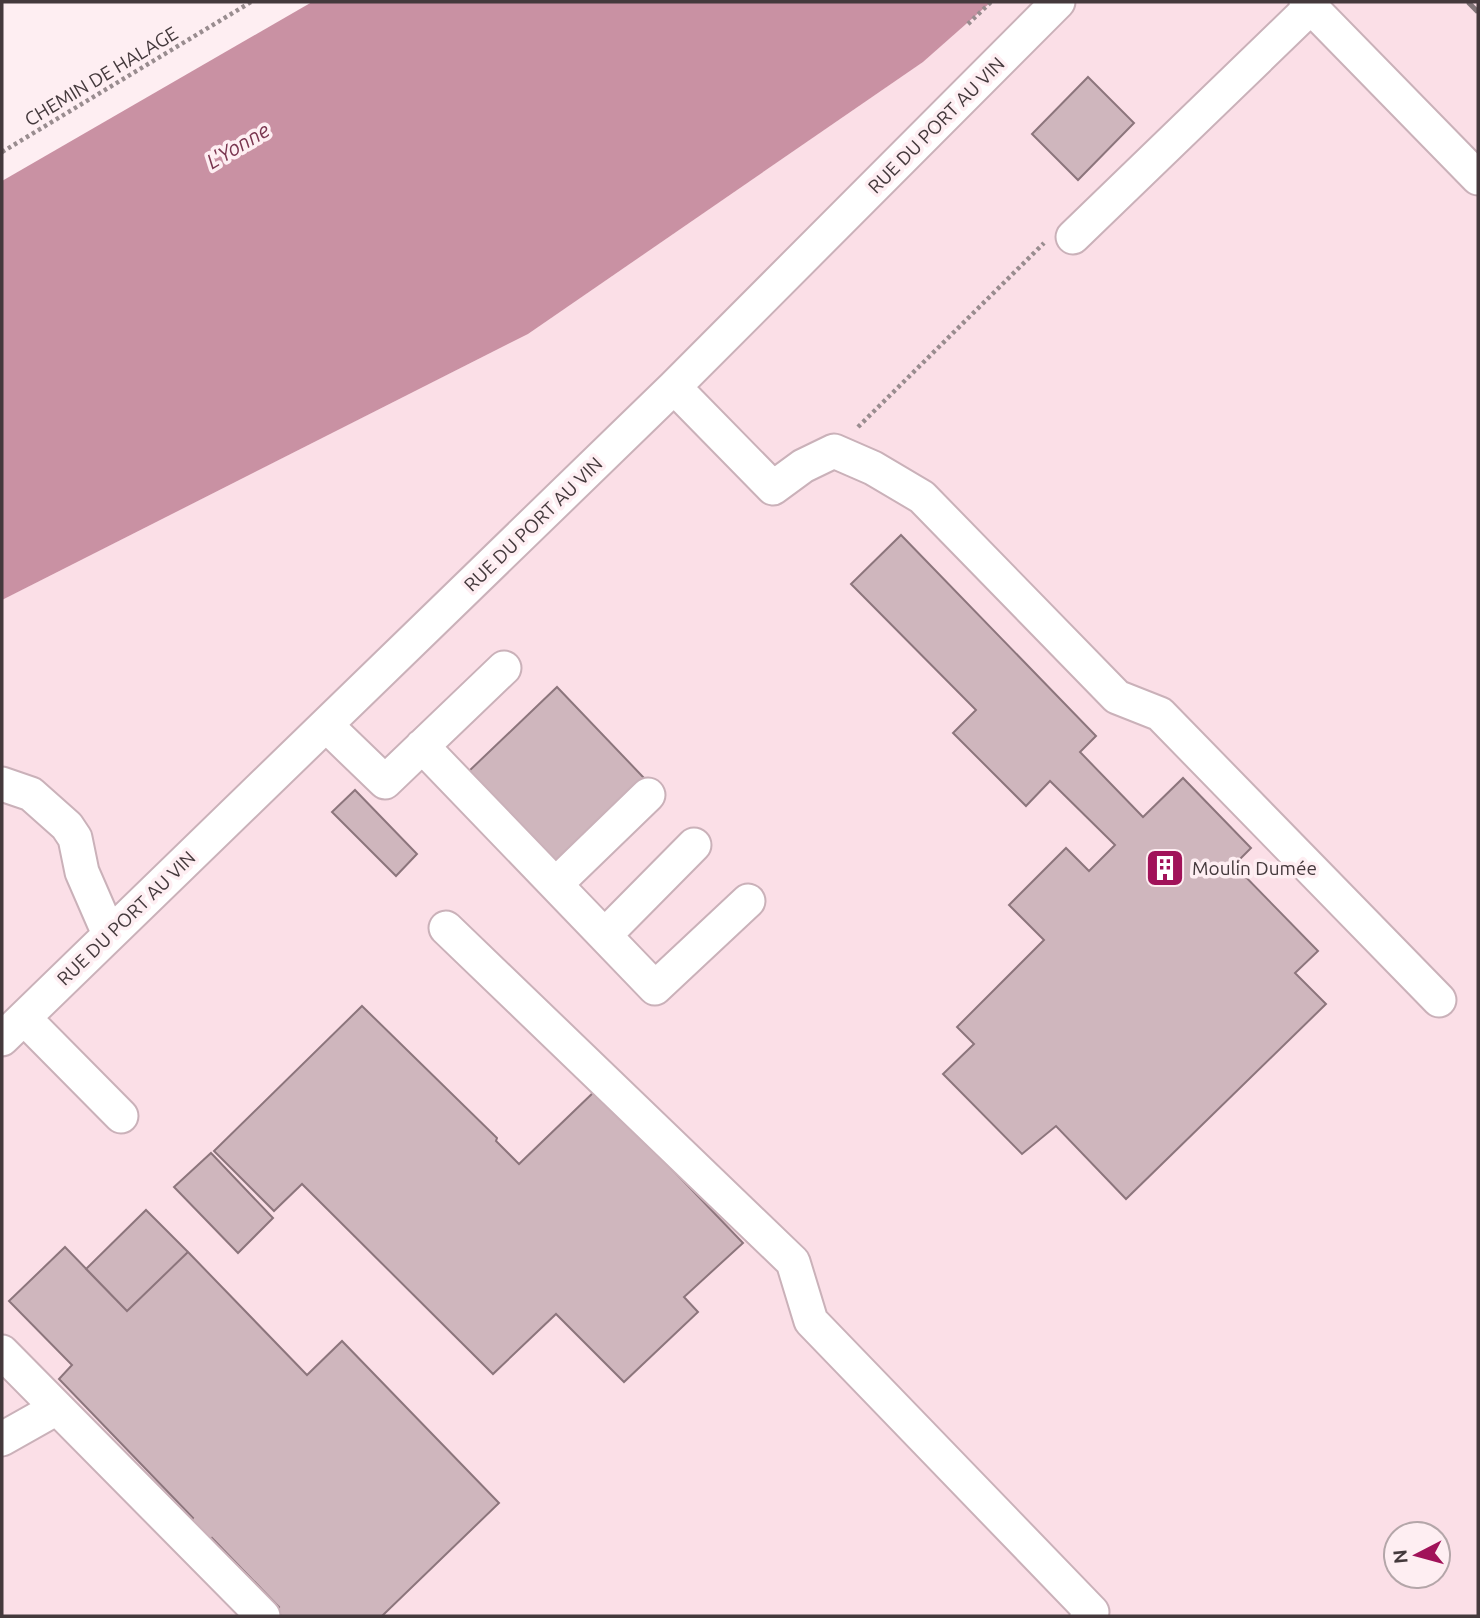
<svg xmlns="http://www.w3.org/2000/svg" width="1480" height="1618" font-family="Ubuntu,sans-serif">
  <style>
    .built { fill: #fbdfe7; fill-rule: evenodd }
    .water { fill: #c991a3 }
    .building { fill: #cfb6bd; stroke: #8c757c; stroke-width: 2 }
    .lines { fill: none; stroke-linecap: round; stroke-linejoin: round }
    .minor-casing { stroke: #cab1b9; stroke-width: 37 }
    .path { stroke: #998c8f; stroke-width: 4.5; stroke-dasharray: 3.5 3.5; stroke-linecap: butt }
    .minor { stroke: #fff; stroke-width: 33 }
    .rail { stroke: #817578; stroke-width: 5; stroke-dasharray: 14 7; stroke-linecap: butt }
    .labels { text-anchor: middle; stroke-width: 7; stroke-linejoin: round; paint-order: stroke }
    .street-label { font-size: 19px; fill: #44393c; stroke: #feeef2 }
    .poi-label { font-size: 19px; fill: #44393c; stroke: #feeef2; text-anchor: start }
    .water-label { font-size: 21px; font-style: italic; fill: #7a354f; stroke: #feeef2 }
  </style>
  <rect width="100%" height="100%" fill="#feeef2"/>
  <path class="built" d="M991 2H1478V1616H2V600L528 334 923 62ZM1396 1534H1438V1576H1396Z"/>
  <path class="water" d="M312 2H991L923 62 528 334 2 600V181Z"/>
  <path class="building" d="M1088 77 1134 123 1078 180 1032 134Z
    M901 535 1096 736 1080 752 1143 817 1183 778 1251 848 1234 865 1318 951 1295 973 1326 1004 1126 1199 1056 1126 1022 1154 943 1074 974 1044 957 1027 1044 940 1009 905 1066 848 1089 871 1115 845 1050 781 1026 806 953 733 976 710 851 584Z
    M557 687 644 778 556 863 468 772Z
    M355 790 417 854 396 876 332 812Z
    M362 1006 497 1138 496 1141 519 1164 596 1090 743 1243 684 1297 698 1312 624 1382 556 1314 493 1374 302 1184 274 1211 214 1151Z
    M211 1153 273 1218 238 1253 174 1187Z
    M146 1210 188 1252 127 1311 86 1269Z
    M65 1247 127 1311 188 1252 307 1375 342 1341 499 1503 382 1616H281L276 1611 279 1607 212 1538 208 1542 190 1523 193 1518 59 1379 72 1365 9 1301Z"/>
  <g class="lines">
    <g class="minor-casing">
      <path id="minor" d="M1306 2 1478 178
        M1073 237 1311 7
        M674 387 773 488 803 466 834 451 873 468 922 497 1117 697 1160 714 1439 1000
        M326 725 385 782 504 668
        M422 746 655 988 748 901
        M2 784 31 794 67 826 75 838 82 872 109 934
        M556 884 648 795
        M446 928 793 1262 811 1321 1092 1612 1087 1616
        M605 935 694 845
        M24 1018 121 1116
        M2 1039 674 387 1058 2
        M2 1352 263 1616
        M2 1439 57 1408"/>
    </g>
    <path class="path" d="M968 24 991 2
      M2 152 251 2
      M858 427 1044 243"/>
    <use href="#minor" class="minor"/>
    <path class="rail" d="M1468 2 1478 12"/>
  </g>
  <defs>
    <g id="building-square" transform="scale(2.0125)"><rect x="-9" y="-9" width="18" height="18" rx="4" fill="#a11259" stroke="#feeef2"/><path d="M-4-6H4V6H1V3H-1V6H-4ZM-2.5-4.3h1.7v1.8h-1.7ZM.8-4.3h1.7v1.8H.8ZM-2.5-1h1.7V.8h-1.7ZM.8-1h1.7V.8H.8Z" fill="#fff"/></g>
  </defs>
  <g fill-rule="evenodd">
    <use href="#building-square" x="1165" y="868"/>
  </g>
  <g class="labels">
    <g class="street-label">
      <text transform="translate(101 76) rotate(-31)" y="7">CHEMIN DE HALAGE</text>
      <text transform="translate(936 125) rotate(-45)" y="7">RUE DU PORT AU VIN</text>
      <text transform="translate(533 524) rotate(-44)" y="7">RUE DU PORT AU VIN</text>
      <text transform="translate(126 918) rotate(-44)" y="7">RUE DU PORT AU VIN</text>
    </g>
    <g class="poi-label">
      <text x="1192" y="875">Moulin Dumée</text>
    </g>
    <g class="water-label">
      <text transform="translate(238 146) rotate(-31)" y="7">L'Yonne</text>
    </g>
  </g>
  <rect width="1480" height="1618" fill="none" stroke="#44393c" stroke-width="7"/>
  <g transform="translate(1417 1555) rotate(264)"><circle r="33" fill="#feeef2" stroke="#b4a6a9" stroke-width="2"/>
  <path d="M0-5L12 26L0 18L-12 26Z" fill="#a11259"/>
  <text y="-10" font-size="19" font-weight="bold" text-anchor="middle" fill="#44393c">N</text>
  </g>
</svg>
